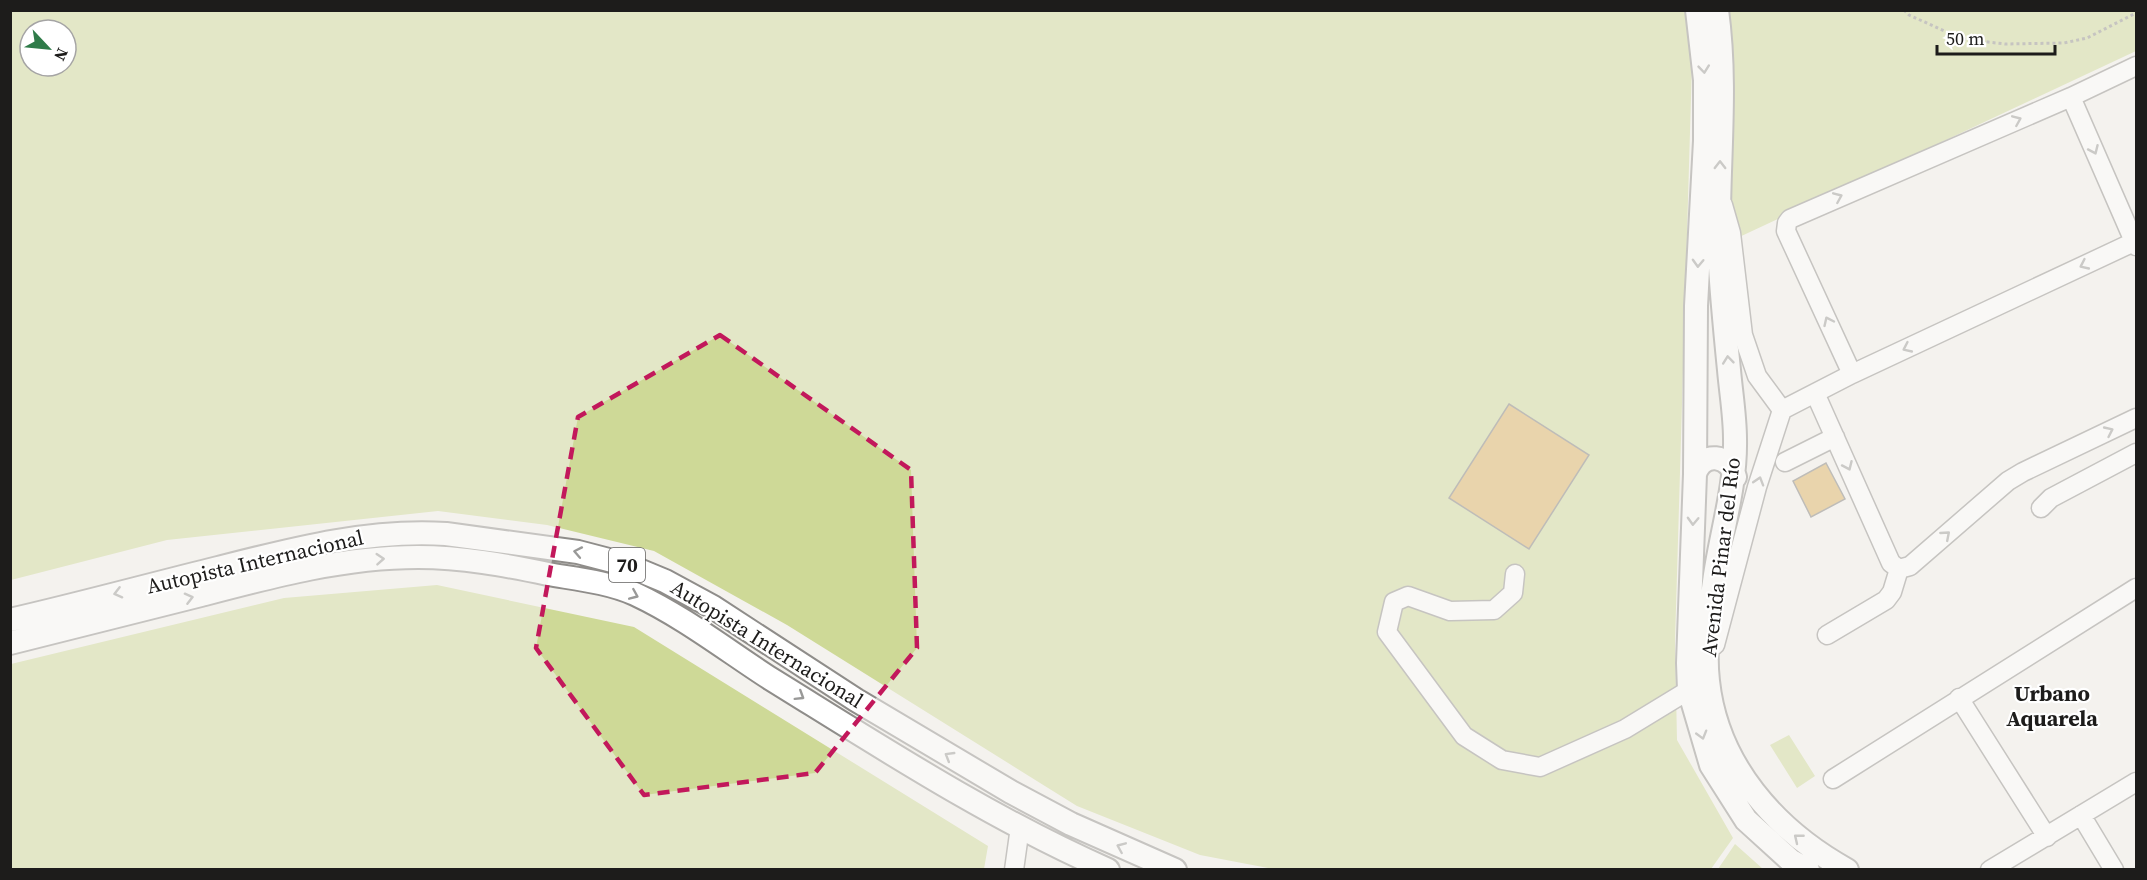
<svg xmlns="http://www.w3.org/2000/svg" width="2147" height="880" font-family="'Source Serif 4',serif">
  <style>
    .green { fill: #ced997; fill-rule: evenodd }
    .building { fill: #dcb05b; stroke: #7d7b77; stroke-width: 1.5 }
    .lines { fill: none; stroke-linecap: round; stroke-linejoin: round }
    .minor-casing { stroke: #8f8d8a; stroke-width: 21 }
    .major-casing { stroke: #8f8d8a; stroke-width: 26 }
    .path { stroke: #8e8d8a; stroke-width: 3; stroke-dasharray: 3 3; stroke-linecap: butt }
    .minor { stroke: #fff; stroke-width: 18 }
    .major { stroke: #fff; stroke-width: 22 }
    .oneway { stroke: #999998 }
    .marked { fill: none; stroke: #c2185b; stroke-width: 4.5; stroke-dasharray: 12 8; stroke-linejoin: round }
    .labels { text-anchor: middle; stroke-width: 4.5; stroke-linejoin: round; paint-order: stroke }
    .shield { fill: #fff; stroke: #61605f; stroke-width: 1.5 }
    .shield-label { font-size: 20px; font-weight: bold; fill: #1d1c1b }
    .street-label { font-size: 21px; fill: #1d1c1b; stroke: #fff }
    .neighbourhood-label { font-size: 22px; font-weight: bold; fill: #1d1c1b; stroke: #fff }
  </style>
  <rect width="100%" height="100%" fill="#f4f2ee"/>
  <path class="green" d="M11 11H1687L1693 30 1675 642 1677 740 1733 838 1711 869 1278 870 1200 855 1077 806 787 625 654 551 547 525 438 511 167 540 11 580ZM30 30H66V66H30Z
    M1724 11H2136V51L1735 239 1723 189Z
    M437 585 634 627 988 846 984 869H11V664L284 598Z
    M1789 735 1815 776 1797 788 1770 745Z
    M1735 844 1763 869H1718Z"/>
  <path class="building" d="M1509 404 1589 455 1529 549 1449 498Z
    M1826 463 1845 499 1811 517 1793 481Z"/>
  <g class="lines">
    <g class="minor-casing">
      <path id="minor" d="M2071 97 2136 246
        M1723 205 1731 233 1743 335 1757 376 1782 410
        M1852 374 1786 231 1787 223 1790 219 2071 97 2136 66
        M1815 393 1891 563 1899 569 1910 566 2008 481 2023 472 2136 418
        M1785 462 1835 437
        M2041 508 2051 498 2136 453
        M1515 574 1513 593 1494 610 1450 611 1408 596 1394 602 1387 632 1464 736 1502 760 1540 767 1625 729 1689 690
        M1827 635 1886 600 1892 592 1899 569
        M1715 645 1757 487 1782 410 1852 374 2136 241
        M1959 698 2047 837
        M1833 779 2136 588
        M2081 815 2114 870
        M1014 870 1020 827
        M1990 870 2136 782"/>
    </g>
    <g class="major-casing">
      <path id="major" d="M1697 10 1705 80V141L1696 306 1695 474 1688 663 1689 690 1711 765 1746 820 1790 860 1808 870
        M1717 10C1728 90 1717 171 1719 250 1721 290 1725 330 1729 370 1731 393 1735 416 1735 439 1736 486 1722 529 1715 575 1710 609 1704 647 1708 681 1717 765 1775 830 1847 870
        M1695 474C1702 451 1730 454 1735 477
        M10 620C80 604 149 585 218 568 293 549 368 529 446 534L578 552 624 564 665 581 713 607 856 700 1011 792 1071 824 1175 870
        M10 643C74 627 138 611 201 595 273 576 344 557 418 557 462 557 505 565 548 574 577 579 608 582 635 594 684 617 726 650 771 679 881 747 990 818 1108 870"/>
    </g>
    <path class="path" d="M1904 10 1909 15 1962 39 2005 44 2064 43 2087 38 2136 13"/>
    <use href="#minor" class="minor"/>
    <use href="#major" class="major"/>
  </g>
  <defs><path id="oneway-chevron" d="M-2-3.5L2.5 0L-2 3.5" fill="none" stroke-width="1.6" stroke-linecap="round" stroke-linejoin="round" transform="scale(1.5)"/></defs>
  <g class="oneway">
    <use href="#oneway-chevron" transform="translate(1704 69) rotate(84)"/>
    <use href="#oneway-chevron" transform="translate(2017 120) rotate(-23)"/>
    <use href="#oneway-chevron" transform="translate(2094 150) rotate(66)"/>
    <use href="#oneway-chevron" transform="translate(1720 165) rotate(-90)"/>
    <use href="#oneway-chevron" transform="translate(1838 197) rotate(-23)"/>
    <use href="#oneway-chevron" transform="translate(1698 263) rotate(92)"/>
    <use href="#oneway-chevron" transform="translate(2084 265) rotate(155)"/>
    <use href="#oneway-chevron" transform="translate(1828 321) rotate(-115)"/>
    <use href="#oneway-chevron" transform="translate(1907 348) rotate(155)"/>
    <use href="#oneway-chevron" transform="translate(1728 360) rotate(-96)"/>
    <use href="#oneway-chevron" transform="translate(2109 431) rotate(-25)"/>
    <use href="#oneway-chevron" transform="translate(1848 466) rotate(66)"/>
    <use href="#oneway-chevron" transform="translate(1759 481) rotate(-73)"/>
    <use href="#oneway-chevron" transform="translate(1693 521) rotate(92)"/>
    <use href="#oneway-chevron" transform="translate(1946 535) rotate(-41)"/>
    <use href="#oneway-chevron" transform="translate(578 552) rotate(-169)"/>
    <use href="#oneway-chevron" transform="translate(380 559) rotate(-4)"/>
    <use href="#oneway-chevron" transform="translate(118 593) rotate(166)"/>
    <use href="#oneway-chevron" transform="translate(634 595) rotate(23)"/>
    <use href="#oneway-chevron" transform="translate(189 598) rotate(-14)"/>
    <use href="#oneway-chevron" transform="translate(800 696) rotate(32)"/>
    <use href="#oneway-chevron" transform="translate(1702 735) rotate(74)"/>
    <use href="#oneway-chevron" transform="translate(949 756) rotate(-149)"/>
    <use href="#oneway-chevron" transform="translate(1798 838) rotate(-141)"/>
    <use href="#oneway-chevron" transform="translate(1121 847) rotate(-157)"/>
  </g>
  <path d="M0 0H2147V880H0ZM720 335 911 470 917 648 815 773 644 795 536 648 578 417Z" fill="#f4f2ee" fill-opacity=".55" fill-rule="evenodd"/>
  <path class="marked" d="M720 335 911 470 917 648 815 773 644 795 536 648 578 417Z"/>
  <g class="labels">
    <rect class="shield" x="609" y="548" width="36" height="34" rx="4.5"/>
    <g class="shield-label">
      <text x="627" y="572">70</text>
    </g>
    <g class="street-label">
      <text transform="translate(1721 557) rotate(-83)" y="7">Avenida Pinar del Río</text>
      <text transform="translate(255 562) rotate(-13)" y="7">Autopista Internacional</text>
      <text transform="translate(767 644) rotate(32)" y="7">Autopista Internacional</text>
    </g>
    <g class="neighbourhood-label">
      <text x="2052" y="701">Urbano<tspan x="2052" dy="25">Aquarela</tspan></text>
    </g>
  </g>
  <rect width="2147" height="880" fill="none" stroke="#1d1c1b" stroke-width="24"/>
  <g transform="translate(48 48) rotate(116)"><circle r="28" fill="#ffffff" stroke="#a5a4a4" stroke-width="1.5"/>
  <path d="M0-4.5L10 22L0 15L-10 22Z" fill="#2f7b49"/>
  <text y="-9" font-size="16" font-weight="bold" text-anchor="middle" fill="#1d1c1b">N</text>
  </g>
  <path d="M1937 45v9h118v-9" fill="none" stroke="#1d1c1b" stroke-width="3"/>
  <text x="1946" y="45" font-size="18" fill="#1d1c1b" stroke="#ffffff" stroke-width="4.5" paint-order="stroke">50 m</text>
</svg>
